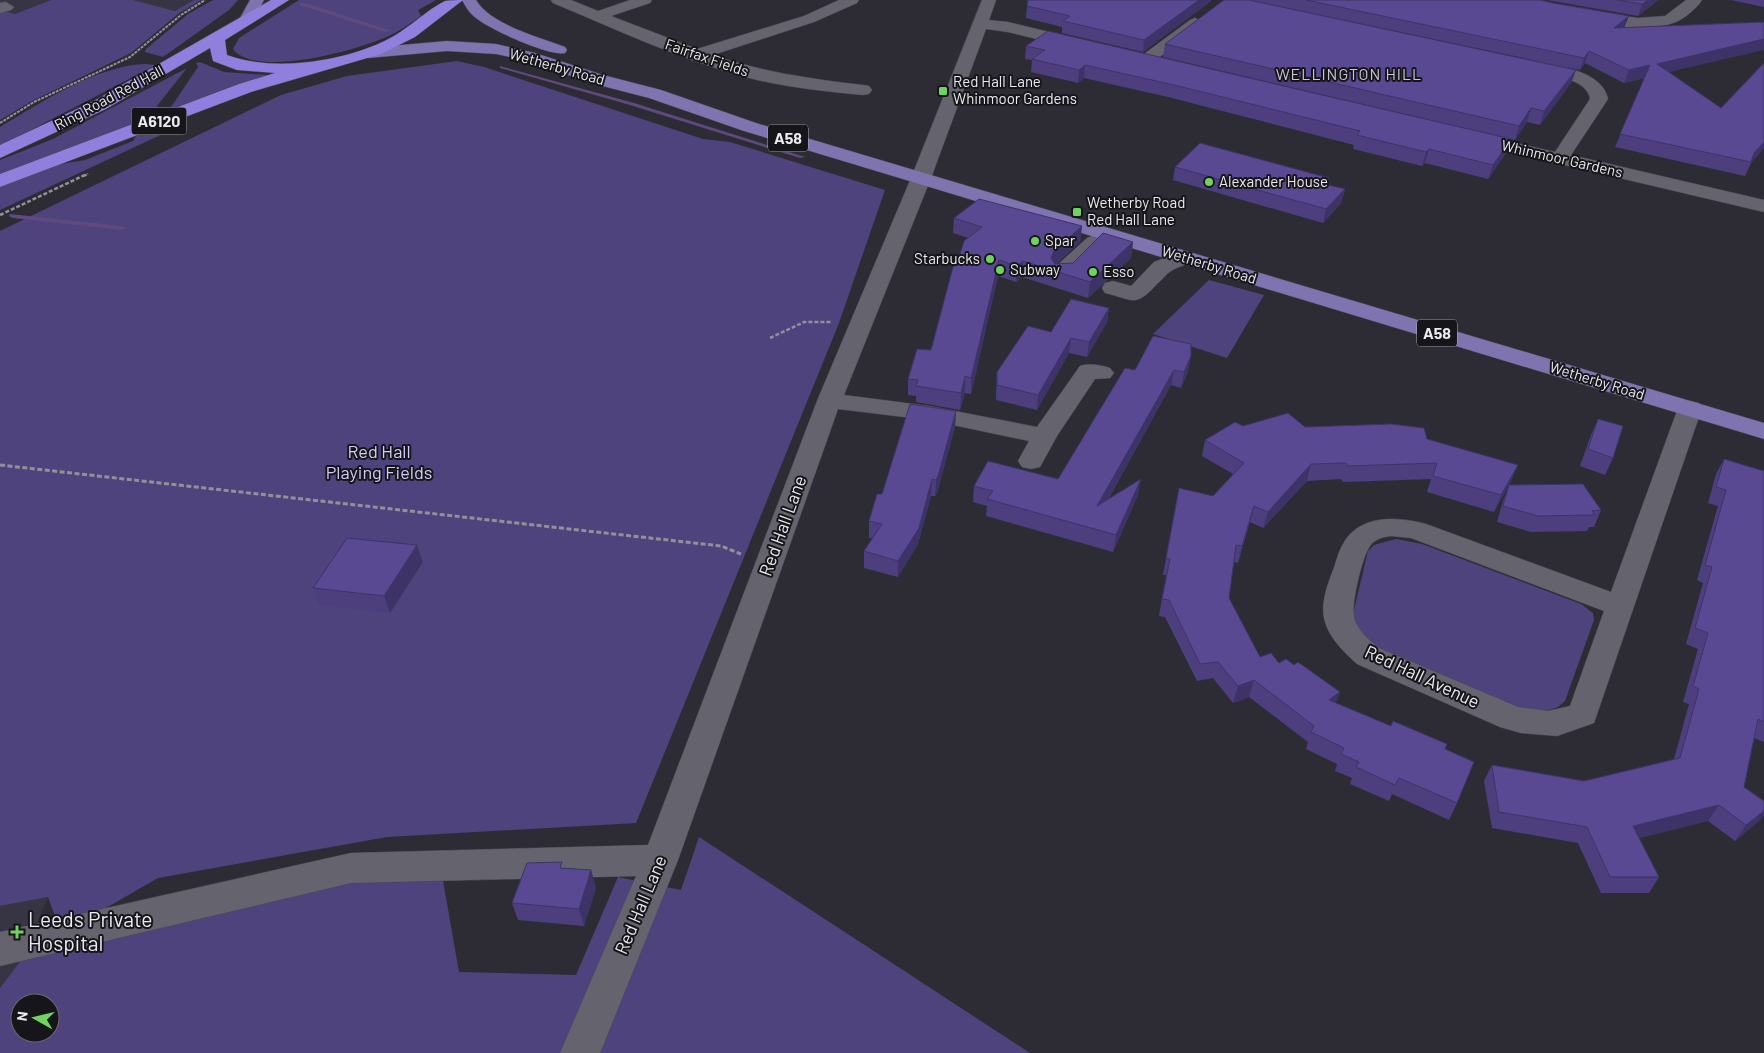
<svg xmlns="http://www.w3.org/2000/svg" width="1764" height="1053" font-family="Barlow,sans-serif">
  <style>
    .built { fill: #373544 }
    .green { fill: #4f437e; fill-rule: evenodd }
    .lines { fill: none; stroke-linecap: round; stroke-linejoin: round }
    .stream { fill: #5e4a7f; fill-rule: evenodd }
    .minor-casing { stroke: #494850; stroke-width: 1 }
    .major-casing { stroke: #494850; stroke-width: 1 }
    .highway-casing { stroke: #494850; stroke-width: 1 }
    .path-far2 { stroke: #929199; stroke-width: 2; stroke-dasharray: 3 1; stroke-linecap: butt }
    .path-far1 { stroke: #929199; stroke-width: 2.5; stroke-dasharray: 4 2; stroke-linecap: butt }
    .path { stroke: #929199; stroke-width: 3; stroke-dasharray: 5 2.5; stroke-linecap: butt }
    .minor { fill: #65646e; fill-rule: evenodd }
    .major { fill: #7f74b0; fill-rule: evenodd }
    .highway { fill: #907fdc; fill-rule: evenodd }
    .wall { fill: #4d3f7e }
    .shaded-wall { fill: #3e3367 }
    .building { fill: #594993; stroke: #3e3367 }
    .poi-dot { fill: #70d35f; stroke: #161519; stroke-width: 2 }
    .labels { text-anchor: middle; stroke-width: 4; stroke-linejoin: round; paint-order: stroke }
    .far-street-label { font-size: 15px; fill: #ebeaf0; stroke: #161519 }
    .far-poi-label { font-size: 15px; fill: #ebeaf0; stroke: #161519; text-anchor: start }
    .far-neighbourhood-label { font-size: 16px; letter-spacing: 1px; fill: #c7c6d1; stroke: #161519 }
    .shield { fill: #161519; stroke: #abaab0; stroke-width: 1 }
    .shield-label { font-size: 16px; font-weight: bold; fill: #ebeaf0 }
    .park-label { font-size: 18px; fill: #d3cdf8; stroke: #161519 }
    .street-label { font-size: 18px; fill: #ebeaf0; stroke: #161519 }
    .near-poi-label { font-size: 21px; fill: #ebeaf0; stroke: #161519; text-anchor: start }
  </style>
  <rect width="100%" height="100%" fill="#2d2c35"/>
  <path class="built" d="M0 0H51L15 14 0 10Z
    M133 0H194L175 11Z
    M48 897 22 959 0 988V906Z"/>
  <path class="green" d="M51 0H133L175 11 194 0H201L178 14 131 53 32 101 0 120V10L15 14Z
    M213 0H238L229 10 163 57 145 52 146 49 188 14Z
    M299 0H436L418 10 421 16C412 22 404 28 395 33 367 48 256 80 233 49L239 38Z
    M457 61 484 67 703 139 730 142 885 190 839 323 636 823 387 837 158 878 99 912 60 930 48 897 0 906V231L281 95 347 76Z
    M200 62 224 72 269 75 175 109 171 107 198 67 196 63Z
    M145 64 156 65 0 146V127C40 103 98 65 145 64Z
    M187 68 157 106 158 110 164 113 0 175V160L53 139Z
    M175 120 184 124 0 210V187L55 165 85 160 133 141 137 134Z
    M1209 280 1264 295 1227 358 1153 334Z
    M1396 539 1422 544 1581 604 1593 613 1594 620 1565 701 1558 707 1547 711 1520 710 1375 648 1355 625 1353 614 1368 551 1374 545Z
    M699 837 1030 1053H0V988L22 959 364 878 442 875 459 972 576 975 618 877 681 890ZM20 1003H50V1033H20Z"/>
  <g class="lines">
    <path class="stream" d="M302 2 389 30 390 31 385 32 300 5 299 4Z
      M500 66 634 103 805 157 800 158 630 105 500 68Z
      M10 214 122 226 126 228 122 230 13 218 9 216Z"/>
    <g class="minor-casing">
      <path id="minor" d="M551 0H571L598 11 630 0H652L650 3 611 16 697 49 804 16 839 0H859L857 3 814 22 713 55C762 72 811 79 863 85L869 86 872 90 869 94 863 95C822 91 781 87 742 76 677 58 615 29 553 3Z
        M982 0H996L989 20 1008 22 1078 39 1086 44 1078 49 1008 32 986 29 931 178 844 395 929 406 1037 427 1080 366C1090 363 1100 365 1110 368L1114 373 1110 378 1095 379 1057 436 1040 467 1031 469 1022 467 1018 461 1029 441 929 420 838 409 678 860 600 1053H560L636 876 351 883 0 966V932L351 853 648 845 817 401 911 178Z
        M1509 0H1536L1595 12 1638 18 1665 16 1686 0H1702C1697 8 1685 18 1676 22 1635 38 1554 14 1511 3Z
        M6 2 14 7 11 10 0 13V3Z
        M1195 18 1200 20 1203 23 1200 26 1152 63H1140L1138 60 1140 57 1190 20Z
        M1539 62C1561 66 1603 72 1608 99L1571 155 1764 200V212L1467 142 1464 138 1467 134 1473 133 1555 152 1590 99C1587 78 1550 75 1533 71L1531 67 1533 63Z
        M1109 229 1116 231 1119 235 1116 239 1101 246 1070 278 1062 279 1054 278 1051 273 1054 268 1087 238Z
        M1184 251 1191 253 1195 257C1189 265 1179 266 1171 271 1166 274 1162 280 1157 284 1135 308 1134 300 1105 293L1102 288 1105 283 1113 281 1131 286 1154 262Z
        M1690 401 1699 403 1702 408 1594 723 1557 736 1521 733 1500 727 1357 664C1343 651 1328 637 1324 618 1321 603 1327 586 1332 573 1336 563 1338 552 1343 544 1359 514 1398 516 1426 524L1611 592 1678 408 1681 403ZM1391 536 1411 538 1604 611 1570 706 1548 711 1518 707 1379 648C1369 640 1358 631 1354 618 1351 604 1362 557 1370 546 1375 539 1383 537 1391 536Z"/>
    </g>
    <g class="major-casing">
      <path id="major" d="M250 0H264L252 23 247 25 239 20Z
        M462 0H476C491 25 539 37 565 47L567 50 565 53C550 57 489 29 476 18 469 13 466 7 462 0Z
        M447 41 496 44 535 53 603 75 661 90 756 123 1764 423V439L744 131 649 98 591 83 525 60 496 54 447 51 368 58 360 53 368 48Z"/>
    </g>
    <g class="highway-casing">
      <path id="highway" d="M271 0H289L225 40 227 55C274 73 351 61 394 36 411 26 427 10 445 1 450 0 458 0 463 0L415 37 381 54 251 92 0 187V174L239 84 275 73 237 70 213 61 210 48 106 109 0 158V145L94 101Z"/>
    </g>
    <path class="path-far2" d="M0 123 34 102 130 57 181 15 205 0
      M84 176 88 174"/>
    <path class="path-far1" d="M0 215 87 174
      M770 338 804 322H832"/>
    <path class="path" d="M0 465 721 546 741 554"/>
    <use href="#minor" class="minor"/>
    <use href="#major" class="major"/>
    <use href="#highway" class="highway"/>
  </g>
  <path class="wall" d="M1249 0H1540L1553 3 1629 16 1624 28 1669 72 1721 108 1764 63V148L1751 163 1745 176 1615 147 1645 78 1624 83 1585 63 1580 70Z
    M1547 0H1658L1638 16Z
    M1731 0H1764V7Z
    M1211 1 1143 52 1062 33V27L1026 18 1027 6Z
    M1165 44 1576 70 1571 83 1540 125 1527 122 1515 140 1511 139 1506 153 1488 179 1425 163 1422 166 1353 149 1354 145 1168 97 1084 78 1078 83 1031 72 1032 60 1025 59 1026 46 1485 133 1163 57Z
    M1175 167 1327 184 1345 189 1341 203 1323 223 1173 180Z
    M954 218 1082 226 1080 242 1056 264 1073 263 1133 242 1131 258 1088 298 1022 277 1016 282 998 276 971 394 965 393 960 410 916 402V396L908 395V379L931 350 957 264 968 238 953 233Z
    M1109 308 1107 322 1087 357 1069 353 1037 410 996 400 997 372 1051 332Z
    M1153 336 1188 372 1181 388 1171 385 1108 500 1138 495 1113 552 986 516 987 506 973 502 974 486 1058 479 1135 370Z
    M956 411 955 427 937 493 935 496H931L918 544 898 577 864 568V551L872 538H869V521L882 494Z
    M1598 419 1613 458 1605 475 1580 466 1591 435Z
    M1243 426 1305 427 1427 439 1511 481 1494 512 1427 492 1431 479 1343 482 1341 479 1307 481 1263 528 1250 522 1238 563 1234 562 1229 598 1260 657 1279 663 1336 703 1445 749 1457 803 1449 820 1392 794 1389 801 1350 784 1352 778 1335 771 1337 764 1306 749 1308 742 1249 697 1233 703 1213 678 1197 681 1165 617 1159 616 1166 575H1163L1179 488 1213 496 1233 474 1202 456 1205 440Z
    M1724 459 1764 471V742L1754 738 1744 787 1759 821 1735 841 1708 821 1639 838 1659 877 1649 893H1601L1578 843 1492 828 1484 781 1492 765 1584 781 1674 759 1689 704 1683 702 1698 649 1686 644 1703 583 1697 580 1718 506 1708 503 1716 474Z
    M1509 485 1601 510 1594 527H1589L1587 531 1531 532 1497 522 1503 501Z
    M423 562 390 613 319 605 313 588Z
    M563 868 591 870 596 888 584 926 518 920 512 903Z"/>
  <path class="shaded-wall" d="M1199 0H1211V1L1143 52 1144 40Z
    M1648 0H1658L1638 16 1642 4Z
    M1629 16 1624 28H1614Z
    M1764 39V50L1652 76 1657 64Z
    M1589 51 1585 63 1580 70 1584 58Z
    M1085 65 1084 78 1078 83 1079 70Z
    M1650 65 1645 78 1624 83 1629 70Z
    M1576 70 1571 83 1540 125 1544 111Z
    M1531 108 1527 122 1515 140 1519 126Z
    M1511 139 1506 153 1488 179 1493 165Z
    M1764 142V148L1751 163 1754 153Z
    M1429 149 1425 163 1422 166 1426 152Z
    M1345 189 1341 203 1323 223 1326 209Z
    M1082 226 1080 242 1052 267 1051 258 1054 251Z
    M1133 242 1131 258 1088 298 1090 282Z
    M999 260 998 276 971 394V378Z
    M1023 261 1022 277 1016 282 1017 266Z
    M1109 308 1107 322 1087 357 1089 342Z
    M1071 338 1069 353 1037 410 1038 395Z
    M1191 356 1188 372 1181 388 1184 372Z
    M1174 370 1171 385 1095 523 1097 506Z
    M965 376V393L960 410 961 393Z
    M956 411 955 427 937 493 935 496 936 480Z
    M1311 464 1307 481 1263 528 1268 512Z
    M1518 465 1511 481 1494 512 1501 495Z
    M932 479 931 496 918 544 898 577V561Z
    M1141 479 1138 495 1113 552 1116 535Z
    M1254 506 1250 522 1238 563 1242 546Z
    M417 545 423 562 390 613 384 596Z
    M1254 680 1249 697 1233 703 1238 686Z
    M1340 692 1334 709 1329 700Z
    M1719 805 1708 821 1624 842 1633 826Z
    M1764 811V815L1759 821 1735 841 1746 825Z
    M591 870 596 888 584 926 579 909Z"/>
  <path class="building" d="M1028 0H1199L1144 40 1063 21 1070 16 1027 6Z
    M1224 0H1249L1576 70 1544 111 1531 108 1519 126 1165 44Z
    M1306 0H1540L1553 3 1629 16 1614 28 1764 22V39L1657 64 1721 108 1764 63V142L1754 153 1751 162 1620 134 1650 65 1629 70 1589 51 1584 58Z
    M1617 0H1648L1642 4Z
    M1048 31 1511 139 1493 165 1429 149 1426 152 1357 135 1360 131 1170 84 1085 65 1079 70 1032 59 1045 50 1026 46Z
    M1200 143 1329 178 1324 184 1345 189 1326 209 1175 167Z
    M979 199 1082 226 1054 251 1051 258 1055 264 1073 263 1103 233 1133 242 1090 282 1023 261 1017 266 999 260 971 378 965 376 961 393 916 386 918 380 908 379 917 349 931 350 953 267 957 264 964 241 982 227 954 218Z
    M1071 299 1109 308 1089 342 1071 338 1038 395 997 385V372L1028 326 1051 332Z
    M1153 336 1191 344V356L1184 372 1174 370 1097 506 1141 479 1116 535 987 499 993 491 974 486 988 461 1058 479 1125 368 1135 370Z
    M910 404 956 411 938 476 936 480 932 479 919 528 898 561 864 551 882 524 869 521 877 494H882Z
    M1288 413 1305 427 1391 424 1424 428 1427 439 1518 465 1501 495 1433 476 1437 463 1348 466 1346 463 1311 464 1268 512 1254 506 1242 546 1236 545 1229 598 1260 657 1271 653 1279 663 1286 659 1294 665 1298 662 1340 692 1329 700 1391 726 1393 721 1447 744 1445 749 1474 762 1457 803 1399 778 1395 785 1356 767 1359 762 1341 754 1344 748 1311 732 1314 726 1254 680 1238 686 1218 662 1200 664 1169 600 1162 599 1170 559 1166 558 1179 488 1213 496 1244 463 1205 440 1235 422 1243 426Z
    M1598 419 1623 426 1613 458 1588 449Z
    M1724 459 1764 471V722L1758 719 1744 787 1764 801V811L1746 825 1719 805 1633 826 1659 877H1610L1587 827 1499 812 1492 765 1584 781 1680 758 1699 689 1693 686 1708 633 1695 628 1712 567 1705 565 1726 490 1716 487Z
    M1583 484 1601 510 1592 511 1595 515 1538 516 1503 506 1509 485Z
    M347 538 417 545 384 596 313 588Z
    M562 862 560 868 591 870 579 909 512 903 527 863Z"/>
  <g class="poi-dot">
    <rect x="938" y="86" width="10" height="10" rx="2.5"/>
    <circle cx="1209" cy="182" r="5"/>
    <rect x="1072" y="207" width="10" height="10" rx="2.5"/>
    <circle cx="1035" cy="241" r="5"/>
    <circle cx="990" cy="259" r="5"/>
    <circle cx="1000" cy="270" r="5"/>
    <circle cx="1093" cy="272" r="5"/>
    <path d="M14.5 924.5h5v5h5v5h-5v5h-5v-5h-5v-5h5z"/>
  </g>
  <g class="labels">
    <g class="far-street-label">
      <text transform="translate(707 58) rotate(19)" y="5">Fairfax Fields</text>
      <text transform="translate(557 67) rotate(16)" y="5">Wetherby Road</text>
      <text transform="translate(109 98) rotate(-28)" y="5">Ring Road Red Hall</text>
      <text transform="translate(1562 159) rotate(13)" y="5">Whinmoor Gardens</text>
      <text transform="translate(1209 265) rotate(17)" y="5">Wetherby Road</text>
      <text transform="translate(1597 381) rotate(17)" y="5">Wetherby Road</text>
    </g>
    <g class="far-poi-label">
      <text x="953" y="87">Red Hall Lane<tspan x="953" dy="17">Whinmoor Gardens</tspan></text>
      <text x="1219" y="187">Alexander House</text>
      <text x="1087" y="208">Wetherby Road<tspan x="1087" dy="17">Red Hall Lane</tspan></text>
      <text x="1045" y="246">Spar</text>
      <text x="980" y="264" text-anchor="end">Starbucks</text>
      <text x="1010" y="275">Subway</text>
      <text x="1103" y="277">Esso</text>
    </g>
    <g class="far-neighbourhood-label">
      <text x="1349" y="80">WELLINGTON HILL</text>
    </g>
    <g class="shield">
      <rect x="131.5" y="107.5" width="55" height="27" rx="4"/>
      <rect x="768" y="124.5" width="40" height="27" rx="4"/>
      <rect x="1417" y="319.5" width="40" height="27" rx="4"/>
    </g>
    <g class="shield-label">
      <text x="159" y="127">A6120</text>
      <text x="788" y="144">A58</text>
      <text x="1437" y="339">A58</text>
    </g>
    <g class="park-label">
      <text x="379" y="458">Red Hall<tspan x="379" dy="21">Playing Fields</tspan></text>
    </g>
    <g class="street-label">
      <text transform="translate(783 526) rotate(-70)" y="6">Red Hall Lane</text>
      <text transform="translate(1422 677) rotate(25)" y="6">Red Hall Avenue</text>
      <text transform="translate(641 905) rotate(-67)" y="6">Red Hall Lane</text>
    </g>
    <g class="near-poi-label">
      <text x="28" y="927">Leeds Private<tspan x="28" dy="24">Hospital</tspan></text>
    </g>
  </g>
  <g transform="translate(35 1018) rotate(278)"><circle r="24" fill="#161519" stroke="#6b6a6f"/>
  <path d="M0-4L9 19L0 12L-9 19Z" fill="#70d35f"/>
  <text y="-8" font-size="14" font-weight="bold" text-anchor="middle" fill="#ebeaf0">N</text>
  </g>
</svg>
